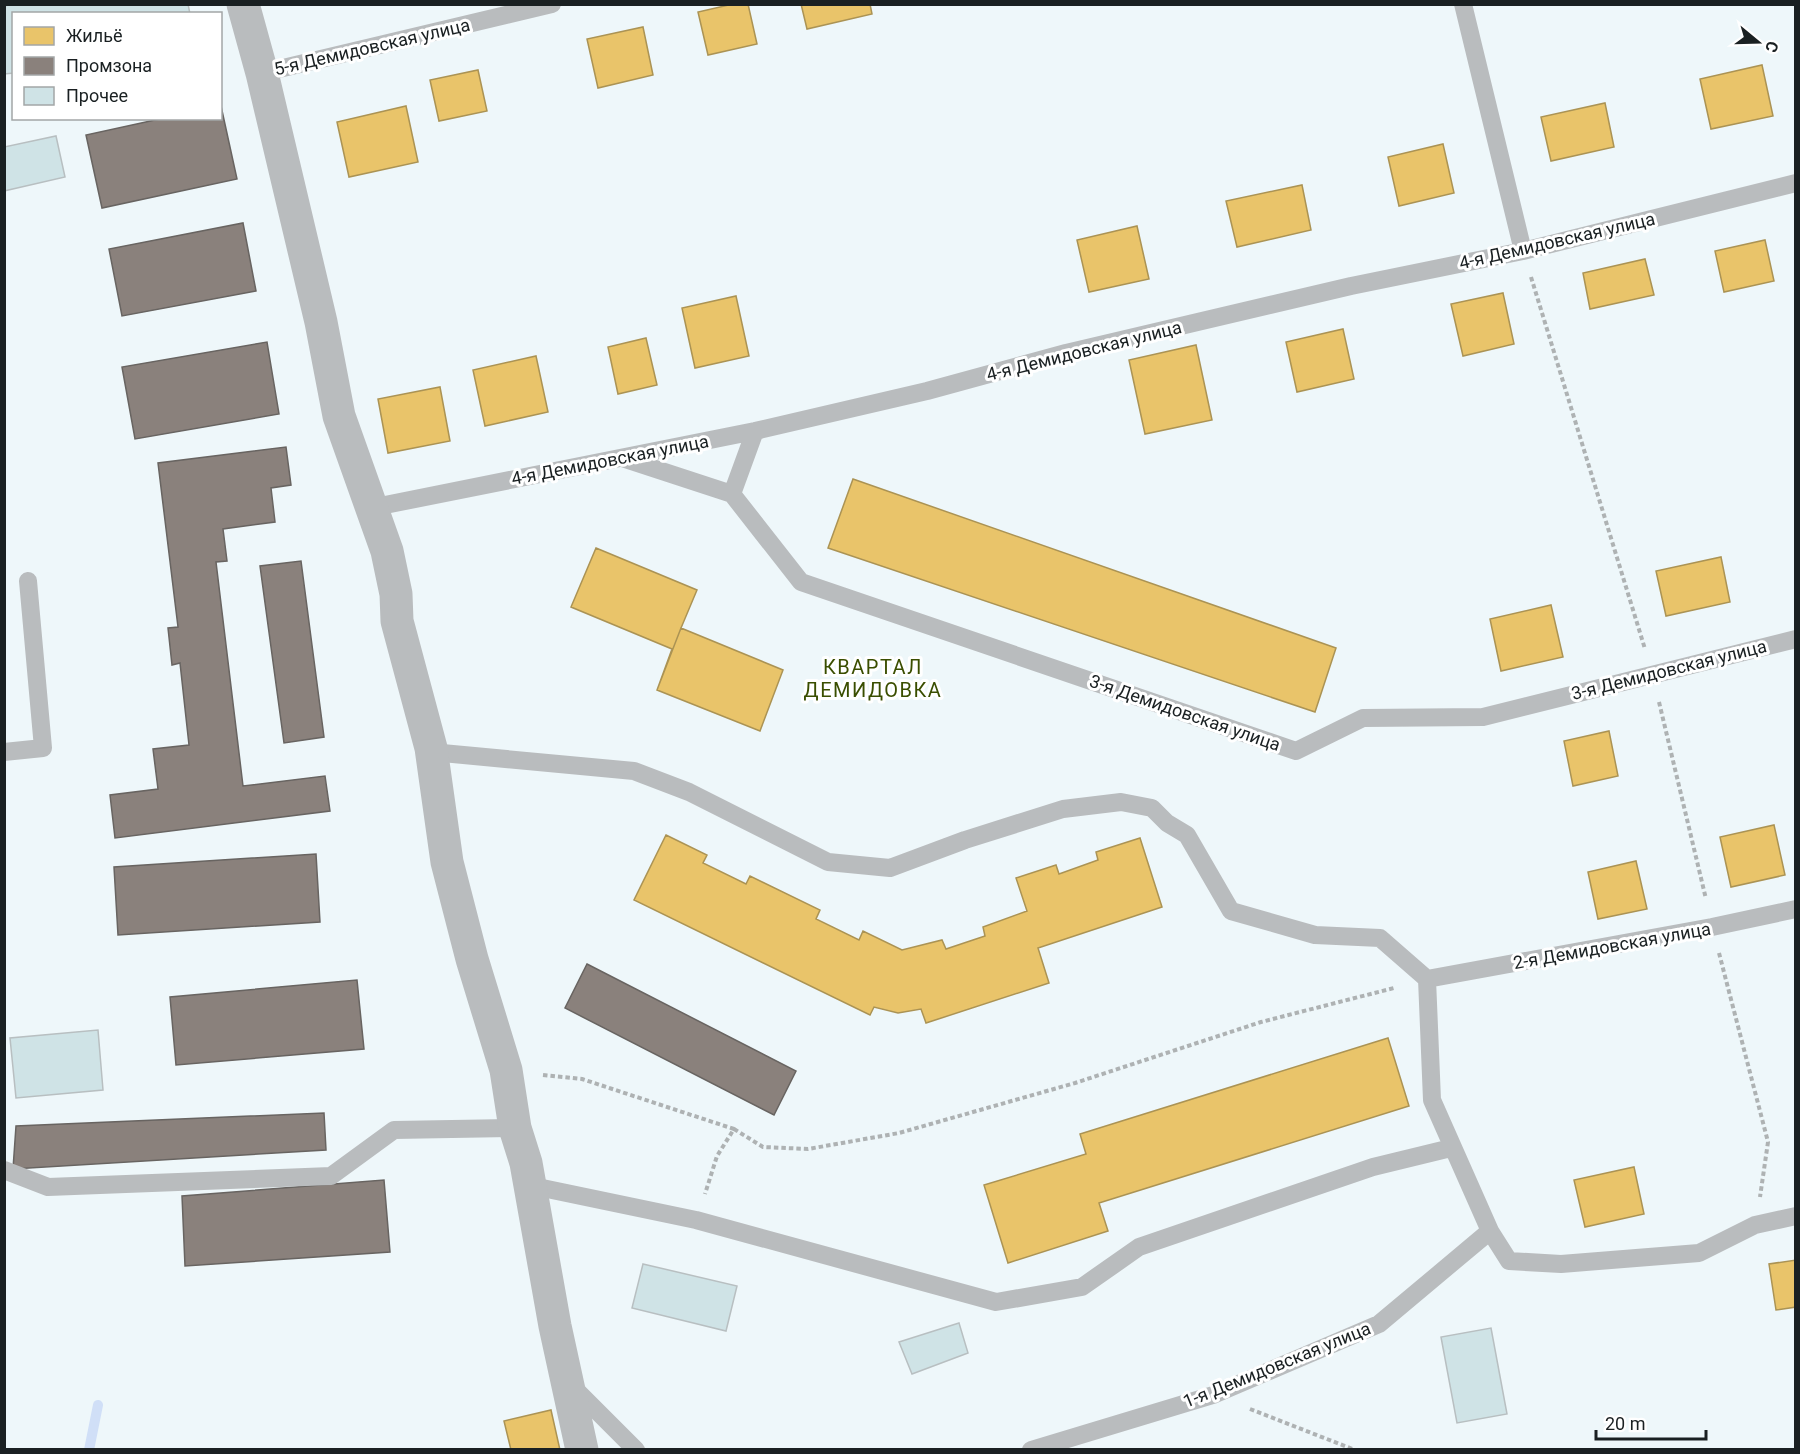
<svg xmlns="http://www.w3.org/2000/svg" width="1800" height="1454" font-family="Roboto,sans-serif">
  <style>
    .homes { fill: #e9c46a; stroke: #ab9354; stroke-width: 1.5 }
    .industry { fill: #8a817c; stroke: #686461; stroke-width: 1.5 }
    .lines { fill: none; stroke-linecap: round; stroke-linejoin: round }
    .stream { stroke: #d0dff7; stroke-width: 10 }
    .building { fill: #cfe3e6; stroke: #b8bfc1; stroke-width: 1.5 }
    .path { stroke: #aeb2b3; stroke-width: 4; stroke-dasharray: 4.5 3; stroke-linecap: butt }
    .service { stroke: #b9bcbe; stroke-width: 18 }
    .minor { stroke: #b9bcbe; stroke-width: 33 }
    .labels { text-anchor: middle; stroke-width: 6; stroke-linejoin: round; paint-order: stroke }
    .street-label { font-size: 18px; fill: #1a2022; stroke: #fff }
    .neighbourhood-label { font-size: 20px; letter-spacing: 1.5px; fill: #3a4e00; stroke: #fff }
  </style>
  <rect width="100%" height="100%" fill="#eef7fa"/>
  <path class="homes" d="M733 4H748L757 44 708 55 698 12Z
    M801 4H870L872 14 807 29Z
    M643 27 653 75 598 88 587 39Z
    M1762 65 1773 116 1711 129 1700 79Z
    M478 70 487 111 439 121 430 80Z
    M1605 103 1614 147 1551 161 1541 117Z
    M406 106 418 162 349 177 337 122Z
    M1443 144 1454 193 1399 206 1388 157Z
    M1302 185 1311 230 1237 247 1226 201Z
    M1137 226 1149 279 1089 292 1077 240Z
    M1765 240 1774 281 1724 292 1715 251Z
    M1645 259 1654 295 1590 309 1583 273Z
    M1503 293 1514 344 1463 356 1451 304Z
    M736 296 749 356 695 368 682 308Z
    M1343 329 1354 379 1297 392 1286 342Z
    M646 338 657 385 618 394 608 347Z
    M1196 345 1212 420 1145 434 1129 360Z
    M536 356 548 412 485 426 473 370Z
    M440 387 450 441 388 453 378 399Z
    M853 479 1336 648 1315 712 828 548Z
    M596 548 697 590 681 628 783 670 760 731 657 690 672 649 571 607Z
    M1721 557 1730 602 1666 616 1656 571Z
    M1551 605 1563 657 1501 671 1490 619Z
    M681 628 783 670 760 731 657 690Z
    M1609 731 1618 776 1573 786 1564 741Z
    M1774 825 1785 875 1731 887 1720 837Z
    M666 835 707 855 703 863 746 884 750 876 820 910 816 919 859 940 863 931 902 950 942 940 946 949 985 936 983 927 1027 911 1016 878 1056 865 1059 874 1098 860 1096 852 1140 838 1162 907 1038 948 1049 983 926 1023 921 1009 898 1013 874 1007 870 1015 634 900Z
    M1636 861 1647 909 1598 919 1588 872Z
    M1388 1038 1409 1106 1099 1203 1108 1231 1008 1263 984 1185 1086 1154 1080 1134Z
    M1634 1167 1644 1214 1585 1227 1574 1180Z
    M1796 1260V1307L1776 1310 1769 1264Z
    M551 1410 560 1450H511L504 1421Z"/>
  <path class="industry" d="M221 106 237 179 102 208 86 135 164 118H220Z
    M243 223 256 291 122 316 109 249Z
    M267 342 279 414 135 439 122 367Z
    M286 447 291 485 271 488 275 522 223 529 227 561 216 562 243 786 325 776 330 811 115 838 110 795 158 789 153 749 189 745 180 663 172 665 168 628 178 627 158 463Z
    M301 561 324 737 284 743 260 566Z
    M316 854 320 922 118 935 114 867Z
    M587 964 796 1071 774 1115 565 1008Z
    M357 980 364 1049 176 1065 170 997Z
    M324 1113 326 1150 13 1169 16 1126Z
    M384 1180 390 1252 185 1266 182 1196Z"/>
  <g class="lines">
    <path class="stream" d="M89 1450 98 1405"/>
  </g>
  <path class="building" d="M14 4H188L190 14H14V73L4 74V6Z
    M56 136 65 177 4 191V147Z
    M98 1030 103 1090 16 1098 10 1038Z
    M643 1264 737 1286 726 1331 632 1308Z
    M959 1323 968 1353 912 1374 899 1342Z
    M1491 1328 1507 1414 1457 1423 1441 1337Z"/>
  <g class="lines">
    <path class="path" d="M1531 277 1645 649
      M1659 702 1706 899
      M1719 953 1768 1142 1760 1197
      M543 1075 582 1079 734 1129 717 1156 705 1194
      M734 1129 763 1147 808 1149 899 1133 1075 1083 1261 1022 1394 988
      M1250 1409 1355 1450"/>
    <path class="service" d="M1463 4 1523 251
      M262 73 552 4
      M622 458 732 494 801 582 1296 751 1363 718 1483 717 1796 639
      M732 494 755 431
      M370 508 755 431 927 391 1066 353 1351 286 1523 251 1796 183
      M431 748 442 753 634 771 689 792 828 862 890 868 965 840 1063 809 1121 802 1152 808 1167 823 1187 835 1231 911 1315 935 1380 938 1427 979 1432 1100 1490 1231
      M4 752 43 748 28 581
      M1427 979 1712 927 1796 909
      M4 1170 48 1187 331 1176 394 1130 515 1128
      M528 1185 696 1220 996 1302 1082 1287 1139 1247 1373 1167 1451 1148
      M572 1386 636 1450
      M1031 1450 1213 1395 1379 1324 1490 1231 1509 1261 1561 1264 1699 1253 1755 1225 1796 1216"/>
    <path class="minor" d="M243 4 262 73 321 322 339 416 387 551 396 594 397 621 431 748 447 862 472 959 506 1070 515 1128 526 1163 555 1326 582 1450"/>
  </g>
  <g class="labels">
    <g class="street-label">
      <text transform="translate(372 47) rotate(-13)" y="6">5-я Демидовская улица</text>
      <text transform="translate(1557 241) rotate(-13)" y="6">4-я Демидовская улица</text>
      <text transform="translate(1084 351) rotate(-14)" y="6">4-я Демидовская улица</text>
      <text transform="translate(610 460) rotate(-11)" y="6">4-я Демидовская улица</text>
      <text transform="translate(1669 670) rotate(-14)" y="6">3-я Демидовская улица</text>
      <text transform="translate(1185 713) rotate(19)" y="6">3-я Демидовская улица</text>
      <text transform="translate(1612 946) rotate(-10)" y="6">2-я Демидовская улица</text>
      <text transform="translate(1277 1365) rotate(-22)" y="6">1-я Демидовская улица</text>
    </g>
    <g class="neighbourhood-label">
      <text x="873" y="674">КВАРТАЛ<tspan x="873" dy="23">ДЕМИДОВКА</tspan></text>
    </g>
  </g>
  <rect width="1800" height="1454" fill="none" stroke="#1a2022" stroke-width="12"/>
  <rect x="12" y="12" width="210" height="108" fill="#ffffff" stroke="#a3a6a7" stroke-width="1.5"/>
  <rect x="24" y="27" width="30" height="18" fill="#e9c46a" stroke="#a3a6a7" stroke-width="1.5"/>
  <text x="66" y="42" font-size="18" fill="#1a2022">Жильё</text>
  <rect x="24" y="57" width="30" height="18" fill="#8a817c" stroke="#a3a6a7" stroke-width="1.5"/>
  <text x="66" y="72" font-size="18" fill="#1a2022">Промзона</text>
  <rect x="24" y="87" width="30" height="18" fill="#cfe3e6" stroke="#a3a6a7" stroke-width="1.5"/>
  <text x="66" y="102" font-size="18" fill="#1a2022">Прочее</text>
  <g transform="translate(1758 42) rotate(109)" stroke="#ffffff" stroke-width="4.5" paint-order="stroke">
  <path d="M0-4.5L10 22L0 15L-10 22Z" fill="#1a2022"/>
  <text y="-9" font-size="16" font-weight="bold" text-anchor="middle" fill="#1a2022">С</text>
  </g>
  <path d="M1596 1430v9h110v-9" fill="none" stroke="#1a2022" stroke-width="3"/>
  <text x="1605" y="1430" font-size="18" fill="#1a2022" stroke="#ffffff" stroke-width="4.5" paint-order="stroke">20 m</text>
</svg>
